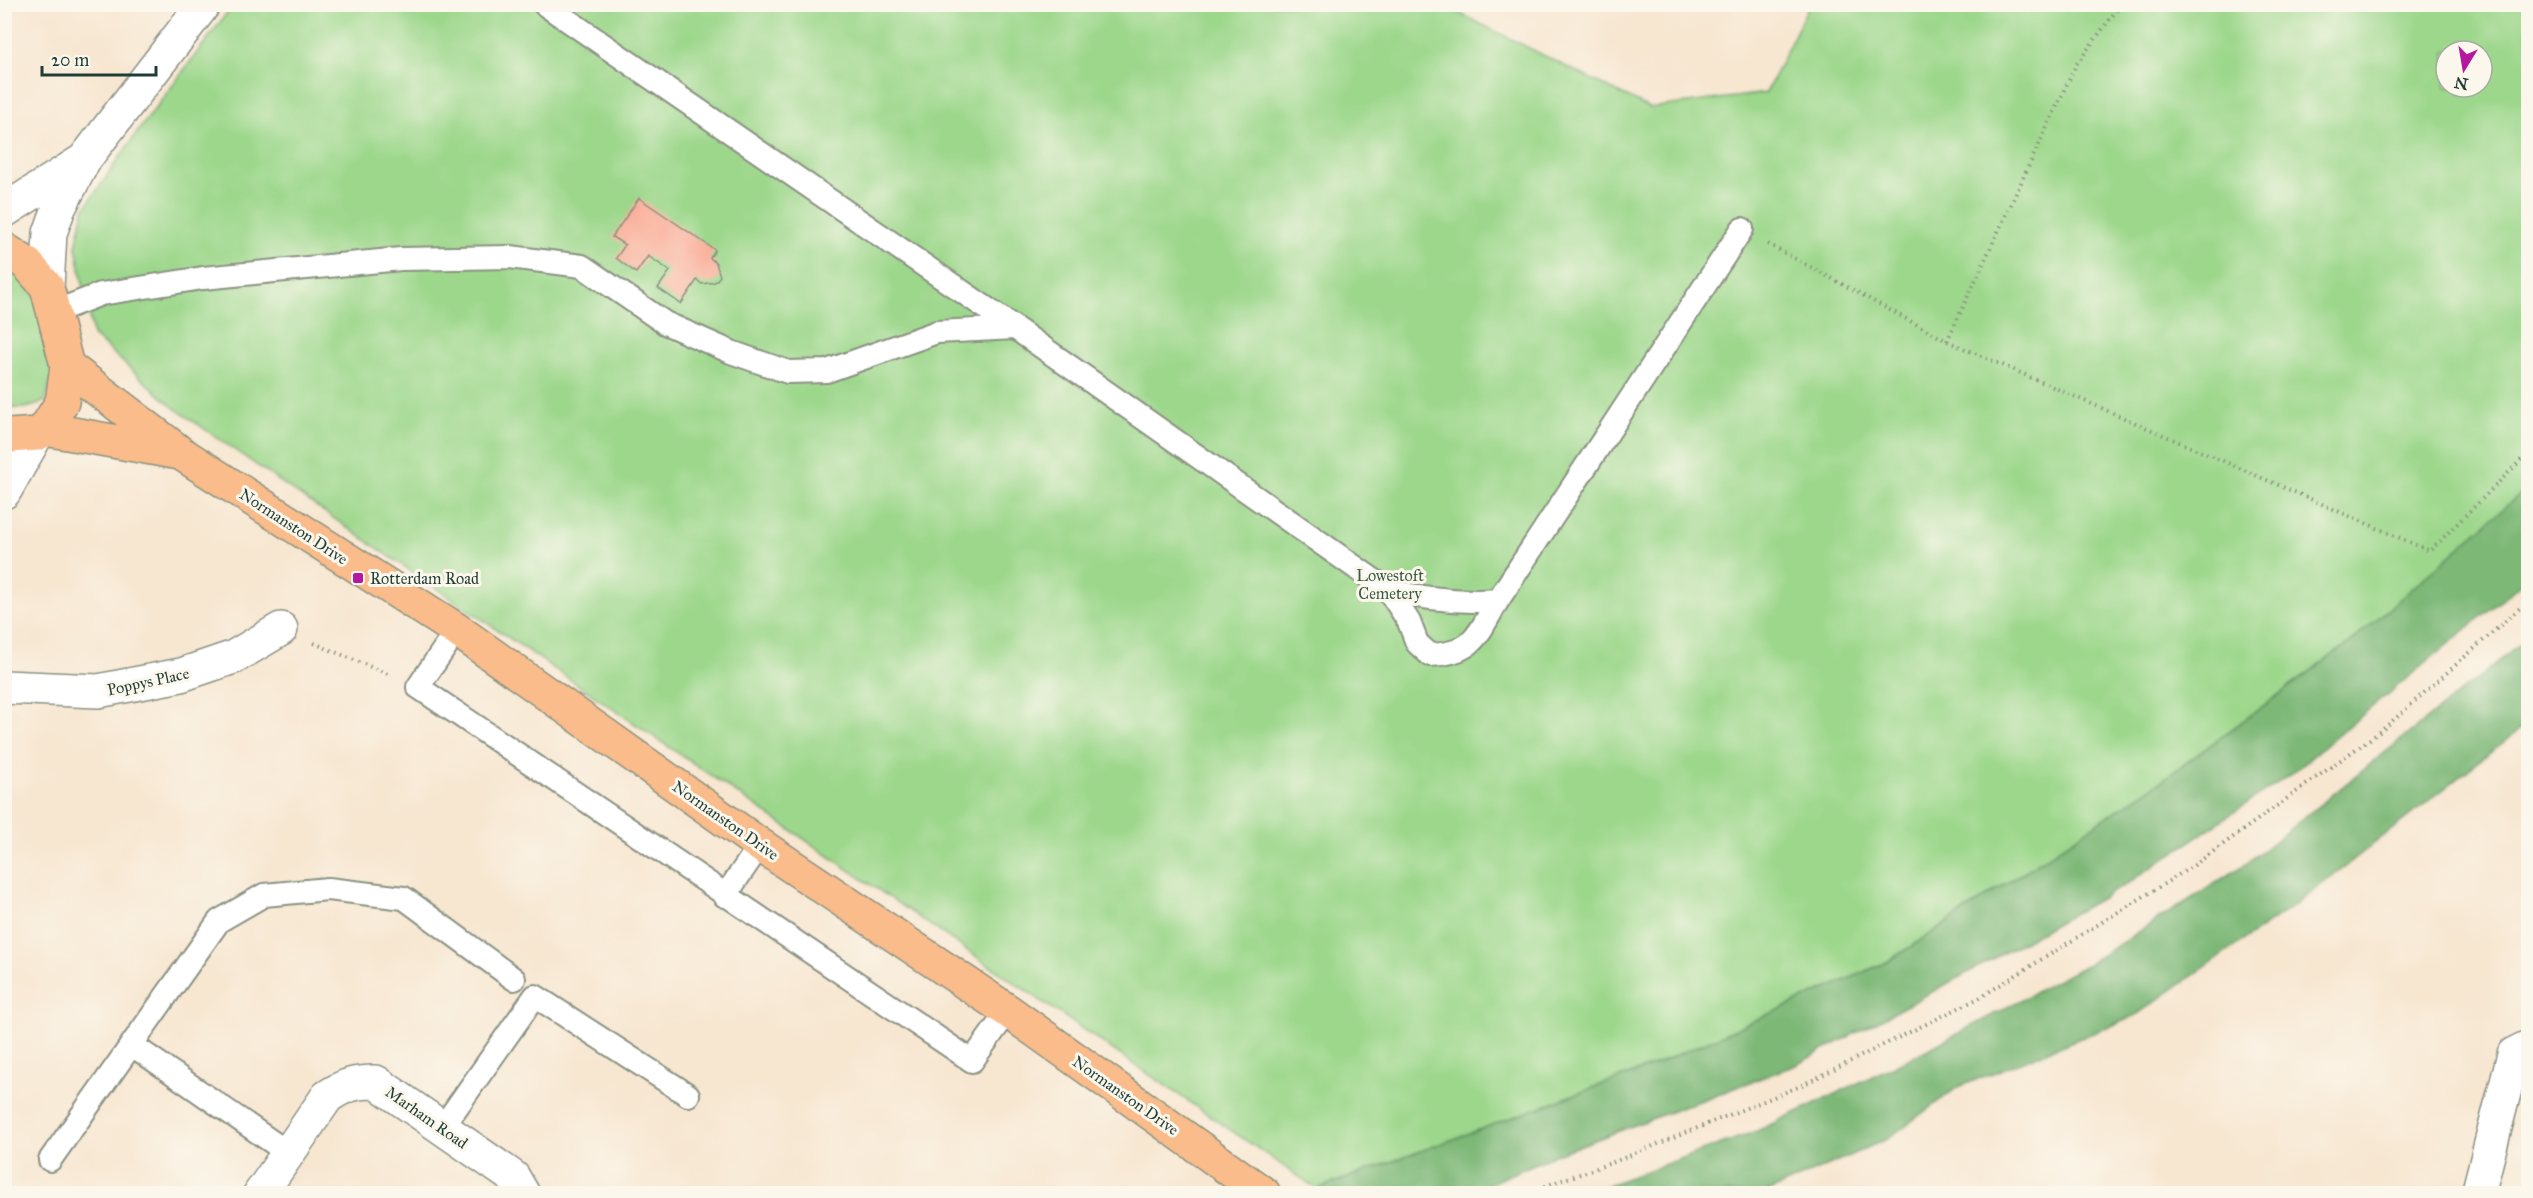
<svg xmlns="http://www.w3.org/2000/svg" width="2533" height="1198" font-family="'IM FELL Great Primer',serif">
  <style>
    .green { fill: #9cd78b; stroke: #5e8a60; stroke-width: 1.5; fill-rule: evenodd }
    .forest { fill: #7db877; stroke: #4e7a56; stroke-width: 1.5 }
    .building { fill: #f9ae99 }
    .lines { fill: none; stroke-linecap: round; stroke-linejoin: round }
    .service-casing { stroke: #8b9282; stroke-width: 26 }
    .minor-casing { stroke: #8b9282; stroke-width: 36 }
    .tertiary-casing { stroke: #8b9282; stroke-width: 36 }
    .primary-casing { stroke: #8b9282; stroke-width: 36 }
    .path { stroke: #8b9282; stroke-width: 4; stroke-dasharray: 1.5 4.5; stroke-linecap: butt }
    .service { stroke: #fff; stroke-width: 22 }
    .minor { stroke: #fff; stroke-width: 33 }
    .tertiary { stroke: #fff; stroke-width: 33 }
    .primary { stroke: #f9bc8a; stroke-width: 33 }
    .poi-dot { fill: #b5179e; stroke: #fbf7ec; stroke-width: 2 }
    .labels { text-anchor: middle; stroke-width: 6; stroke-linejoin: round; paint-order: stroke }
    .street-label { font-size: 16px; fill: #1f3d34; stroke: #fbf7ec }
    .park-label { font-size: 16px; fill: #385c45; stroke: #fbf7ec }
    .poi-label { font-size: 16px; fill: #1f3d34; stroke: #fbf7ec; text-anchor: start }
  </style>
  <rect width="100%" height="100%" fill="#fbf7ec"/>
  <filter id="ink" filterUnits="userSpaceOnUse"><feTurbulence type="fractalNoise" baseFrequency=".0167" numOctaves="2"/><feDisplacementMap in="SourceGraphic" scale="12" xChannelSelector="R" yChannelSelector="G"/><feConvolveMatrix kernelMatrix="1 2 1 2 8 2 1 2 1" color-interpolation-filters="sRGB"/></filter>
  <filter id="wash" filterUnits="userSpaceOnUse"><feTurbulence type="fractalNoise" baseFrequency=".008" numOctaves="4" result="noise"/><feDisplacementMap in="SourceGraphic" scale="24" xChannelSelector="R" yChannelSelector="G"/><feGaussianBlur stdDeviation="1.35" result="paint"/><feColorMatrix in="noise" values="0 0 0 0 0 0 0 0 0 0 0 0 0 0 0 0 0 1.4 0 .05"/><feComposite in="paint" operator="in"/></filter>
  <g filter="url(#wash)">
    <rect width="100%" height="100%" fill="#f7e6d0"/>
    <path class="green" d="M233 5H1443L1649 108 1766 93 1809 5H2528V488L2353 640 2160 782 1889 961 1650 1067 1317 1189 298 494 173 407 93 335 76 247 84 209 136 134ZM2446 51H2482V87H2446Z
      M4 267 26 275 41 299 52 374 45 401C32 407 17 413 5 403Z"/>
    <path class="forest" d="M2528 487V578L2291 774 2125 885 1969 972 1796 1065 1557 1154 1468 1193 1325 1194 1317 1189 1650 1067 1889 961 2160 782 2353 640Z
      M2528 638V723L2302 900 2133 1017 1958 1087 1887 1139 1765 1193H1586L1757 1131 1921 1053 2088 964 2246 864Z"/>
    <g id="blocks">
      <path class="building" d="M639 198 715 250 710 258 716 263 720 276 715 282 702 284 697 280 681 304 658 288 670 271 648 256 636 273 616 258 625 245 612 237Z"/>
    </g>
  </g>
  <g filter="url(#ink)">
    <use href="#blocks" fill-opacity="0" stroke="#8b9282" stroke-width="1.5"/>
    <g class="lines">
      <g class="service-casing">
        <path id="service" d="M544 4 1015 328 1389 591C1426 599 1460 603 1498 600L1742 229
          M54 312 101 294 203 278 401 259 510 257 582 266 665 323 731 352 788 372 827 371 937 332 1015 328
          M1389 591 1409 622 1417 643 1430 655C1475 653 1477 635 1498 600
          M457 630 418 687 972 1061 1008 1011
          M725 896 760 845
          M132 1045 288 1153
          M442 1128 535 996 688 1095
          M50 1160 219 921 264 895 328 889 404 898 514 979"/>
      </g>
      <g class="minor-casing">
        <path id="minor" d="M4 687 98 691 181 675 234 657 281 629
          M260 1194 327 1097C344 1085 355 1082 376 1082L513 1177 523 1194
          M2478 1194 2514 1054 2528 1047"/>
      </g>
      <g class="tertiary-casing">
        <path id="tertiary" d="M4 211 84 160
          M47 287 50 233 59 208 84 160 204 4
          M4 492 37 434"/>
      </g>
      <g class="primary-casing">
        <path id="primary" d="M4 249 27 264 47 287 67 366 62 402 45 429 37 434 9 436 4 434
          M67 366 182 454 457 630 760 845 1008 1011 1264 1194
          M45 429 174 452"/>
      </g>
      <path class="path" d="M1768 244 1947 341 2430 551 2528 453
        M1947 341 2076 65 2121 4
        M314 643 390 675
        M1522 1194 1614 1162 1798 1087 1979 998 2193 866 2381 731 2528 601"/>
      <use href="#service" class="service"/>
      <use href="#minor" class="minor"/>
      <use href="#tertiary" class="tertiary"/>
      <use href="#primary" class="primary"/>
    </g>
  </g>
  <rect class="poi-dot" x="352" y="572" width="12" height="12" rx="3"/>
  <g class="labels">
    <g class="street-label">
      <text transform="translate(294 526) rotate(33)" y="6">Normanston Drive</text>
      <text transform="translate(148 681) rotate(-12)" y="6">Poppys Place</text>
      <text transform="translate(726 820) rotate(35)" y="6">Normanston Drive</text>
      <text transform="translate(1126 1095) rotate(35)" y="6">Normanston Drive</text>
      <text transform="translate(427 1117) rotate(35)" y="6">Marham Road</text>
    </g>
    <g class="park-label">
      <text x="1390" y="581">Lowestoft<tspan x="1390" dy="18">Cemetery</tspan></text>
    </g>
    <g class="poi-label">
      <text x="370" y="584">Rotterdam Road</text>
    </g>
  </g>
  <rect width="2533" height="1198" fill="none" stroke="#fbf7ec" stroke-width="24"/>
  <g transform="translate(2464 69) rotate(191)"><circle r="28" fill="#fbf7ec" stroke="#a3ada2" stroke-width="1.5"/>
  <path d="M0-4.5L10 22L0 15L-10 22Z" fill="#b5179e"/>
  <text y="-9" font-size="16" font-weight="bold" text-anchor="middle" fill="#1f3d34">N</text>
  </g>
  <path d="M42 66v9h114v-9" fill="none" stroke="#1f3d34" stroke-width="3"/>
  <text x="51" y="66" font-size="18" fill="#1f3d34" stroke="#fbf7ec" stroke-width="4.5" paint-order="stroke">20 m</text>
</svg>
